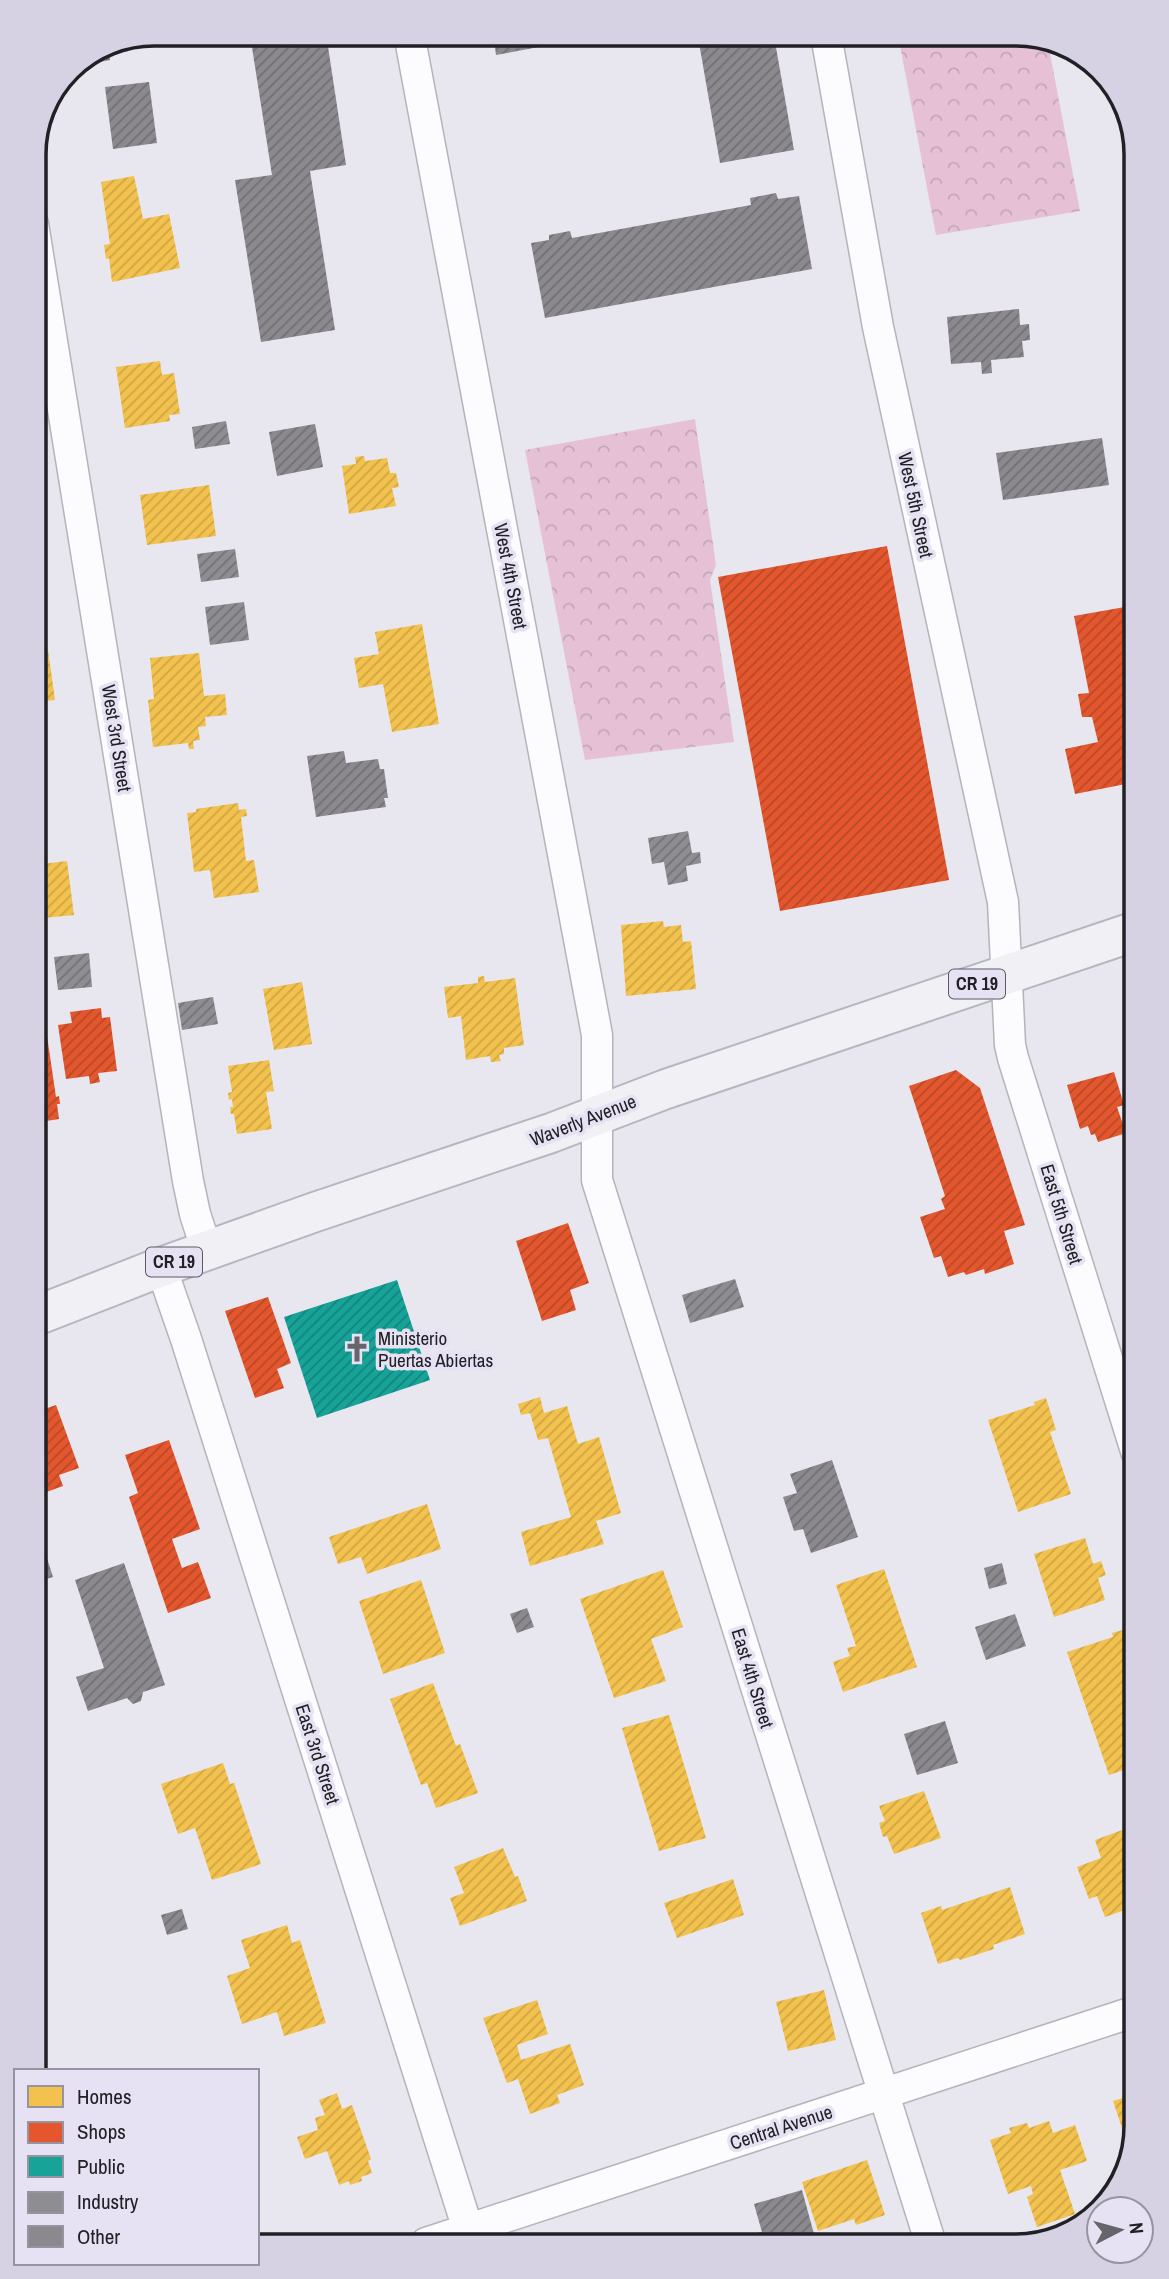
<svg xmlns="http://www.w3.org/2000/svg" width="1169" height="2279" font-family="'Archivo Narrow',sans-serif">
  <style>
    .forest { fill: url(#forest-crowns) }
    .homes { fill: url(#homes-hatch) }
    .shops { fill: url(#shops-hatch) }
    .public { fill: url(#public-hatch) }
    .industry { fill: url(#industry-hatch) }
    .building { fill: url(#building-hatch) }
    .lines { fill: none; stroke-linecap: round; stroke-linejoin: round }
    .minor-casing { stroke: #b5b4bb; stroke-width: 33 }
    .primary-casing { stroke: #b5b6c0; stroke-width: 42 }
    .minor { stroke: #fcfbfd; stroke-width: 30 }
    .primary { stroke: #f0f0f5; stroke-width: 38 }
    .labels { text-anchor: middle; stroke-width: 7; stroke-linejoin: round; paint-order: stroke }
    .shield { fill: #e6e2f3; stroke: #5c5a63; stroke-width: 2 }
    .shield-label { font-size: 18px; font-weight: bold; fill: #212025 }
    .street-label { font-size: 19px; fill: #212025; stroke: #e6e2f3 }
    .poi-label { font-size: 19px; fill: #212025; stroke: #e6e2f3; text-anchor: start }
    .rim { fill: none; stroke: #212025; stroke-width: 3.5 }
  </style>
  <defs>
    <pattern id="forest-crowns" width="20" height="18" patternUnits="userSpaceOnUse" patternTransform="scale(1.75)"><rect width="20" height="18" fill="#e6c1d6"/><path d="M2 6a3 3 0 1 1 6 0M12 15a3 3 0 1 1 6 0" fill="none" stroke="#c5a6b8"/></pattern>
    <pattern id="homes-hatch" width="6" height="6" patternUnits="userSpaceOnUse" patternTransform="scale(1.75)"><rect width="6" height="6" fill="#f2c14e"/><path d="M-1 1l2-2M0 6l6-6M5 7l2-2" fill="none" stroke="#cfa644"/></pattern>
    <pattern id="shops-hatch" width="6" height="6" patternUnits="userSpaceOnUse" patternTransform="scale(1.75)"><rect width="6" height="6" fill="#e4572e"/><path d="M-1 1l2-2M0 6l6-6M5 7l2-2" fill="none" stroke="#b84827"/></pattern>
    <pattern id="public-hatch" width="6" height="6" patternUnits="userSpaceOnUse" patternTransform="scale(1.75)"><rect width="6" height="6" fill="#17a398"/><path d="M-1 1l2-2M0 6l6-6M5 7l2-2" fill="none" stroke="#14847c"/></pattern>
    <pattern id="industry-hatch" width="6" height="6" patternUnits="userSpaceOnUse" patternTransform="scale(1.75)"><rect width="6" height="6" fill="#8d8d92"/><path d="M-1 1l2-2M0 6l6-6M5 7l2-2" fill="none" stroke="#737377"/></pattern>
    <pattern id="building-hatch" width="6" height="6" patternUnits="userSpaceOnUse" patternTransform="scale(1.75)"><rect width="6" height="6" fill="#8b888e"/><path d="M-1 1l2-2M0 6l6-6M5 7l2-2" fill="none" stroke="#716f74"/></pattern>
  </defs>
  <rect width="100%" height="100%" fill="#e8e6ef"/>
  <path class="forest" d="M1024 34 1048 43 1080 211 936 235 898 35Z
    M695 419 716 565 710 580 734 742 585 760 525 450Z"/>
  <path class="homes" d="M134 176 143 219 169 214 180 268 112 282 109 258 106 259 104 245 110 244 101 182Z
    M160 361 162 375 174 373 180 414 169 415 170 421 125 428 116 367Z
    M364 456 365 461 387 458 390 473H396L399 487 392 488 396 506 349 514 342 466 356 464 355 457Z
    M209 485 216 536 147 545 140 495Z
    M40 564 43 585 33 586V565Z
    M422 624 439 724 392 732 383 684 359 688 354 658 379 654 375 632Z
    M48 650 55 700 33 702V652Z
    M199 653 204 696 225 694 227 715 205 717 206 726 198 727 200 740 193 741 194 749H189L188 743 153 747 148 700 154 699 150 658Z
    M238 803 239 810 246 809 247 816 241 817 246 861 254 860 259 892 214 898 210 870 194 872 187 813 196 812V809Z
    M67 861 74 915 33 919V865Z
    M663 921 664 927 681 925 683 942 691 941 696 989 626 996 621 925Z
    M484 976 485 982 515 978 524 1045 504 1048V1054L499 1055 501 1061 491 1062 490 1056 466 1060 461 1016 448 1018 444 987 478 983V977Z
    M302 982 312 1044 274 1050 263 989Z
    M269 1060 274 1091 266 1092 272 1129 237 1134 234 1114H231L230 1107H233L232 1099 229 1100 228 1093 232 1092 228 1066Z
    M540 1397 544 1413 567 1406 578 1444 599 1437 621 1513 596 1521 604 1544 530 1566 521 1532 571 1517 548 1438 538 1440 530 1413 521 1415 518 1404Z
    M1046 1398 1056 1430 1050 1432 1071 1494 1018 1512 988 1420 1035 1405 1034 1402Z
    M427 1504 441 1549 367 1574 361 1557 338 1564 329 1537Z
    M1085 1538 1093 1564 1101 1561 1106 1575 1098 1578 1105 1600 1054 1617 1034 1554Z
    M884 1569 917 1667 843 1692 833 1662 850 1656 847 1648 856 1646 836 1585Z
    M663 1570 683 1627 651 1639 666 1681 614 1698 580 1599Z
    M421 1580 445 1653 383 1674 359 1601Z
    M1123 1630 1136 1668V1676L1132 1677 1136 1687V1766L1109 1775 1067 1652 1113 1637 1112 1633Z
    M433 1683 456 1746 460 1744 478 1793 436 1808 427 1783 421 1785 390 1699Z
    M669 1715 706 1838 659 1851 622 1728Z
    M223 1763 230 1784 234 1783 261 1864 212 1880 195 1828 178 1834 161 1784Z
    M924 1791 941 1838 894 1854 887 1836 883 1837 879 1823 885 1821 879 1806Z
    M1136 1825V1906L1105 1917 1097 1896 1089 1899 1077 1867 1101 1858 1095 1840Z
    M503 1848 515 1877 518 1876 527 1901 460 1926 450 1898 464 1893 454 1867Z
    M733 1879 744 1915 677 1938 664 1903Z
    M1010 1887 1025 1934 993 1945 994 1949 960 1960 958 1958 938 1964 921 1913 941 1906 942 1910Z
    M287 1925 292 1943 300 1940 326 2023 284 2036 277 2012 242 2024 227 1976 250 1968 241 1940Z
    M824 1990 836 2040 788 2051 776 2002Z
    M537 2000 548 2034 517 2045 521 2060 570 2044 584 2085 557 2095 560 2103 530 2114 518 2079 507 2083 483 2018Z
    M337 2093 342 2109 352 2105 371 2159 368 2161 372 2173 361 2177 362 2181 350 2185 349 2181 339 2185 327 2151 305 2159 297 2137 318 2130 315 2118 325 2115 319 2100Z
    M1136 2094V2126L1131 2141 1127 2143 1113 2101Z
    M1049 2121 1053 2133 1075 2125 1087 2161 1060 2170 1075 2214 1037 2227 1027 2197 1033 2194 1031 2186 1008 2194 990 2140 1011 2133 1009 2128 1027 2123 1029 2128Z
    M867 2160 885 2215 856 2225 854 2219 818 2231 802 2182Z"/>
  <path class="shops" d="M887 546 949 880 780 911 718 577Z
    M1136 605V782L1075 794 1065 749 1098 742 1092 717H1082L1078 694 1089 693 1074 616Z
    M101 1008 102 1018 110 1017 117 1071 98 1073 100 1082 90 1084 89 1076 66 1079 58 1025 72 1023 70 1012Z
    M47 1036 56 1097 59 1096 60 1104H57L59 1119 33 1123V1038Z
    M956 1070 980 1088 1025 1225 1004 1231 1014 1264 985 1274 984 1269 966 1275 964 1272 948 1277 941 1256 934 1258 920 1217 945 1209 941 1199 945 1196 909 1086Z
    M1114 1072 1124 1105 1117 1107 1126 1133 1098 1142 1095 1134 1091 1135 1088 1126 1080 1129 1067 1085Z
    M568 1223 589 1283 570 1290 576 1310 542 1321 516 1241Z
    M268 1297 291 1363 277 1369 284 1388 255 1398 225 1311Z
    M56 1405 79 1468 59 1475 63 1486 41 1494 33 1473V1413Z
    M169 1440 200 1529 172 1539 182 1568 198 1562 211 1598 168 1613 129 1497 138 1493 125 1455Z"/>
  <path class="public" d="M397 1280 430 1380 317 1418 284 1317Z"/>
  <path class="industry" d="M226 421 230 444 195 449 192 427Z
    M235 549 239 577 201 582 197 554Z
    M244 602 249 640 210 645 205 607Z
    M688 831 692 853 700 852 701 863 686 866 688 881 668 885 664 862 652 864 648 838Z
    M89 953 92 987 58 990 54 957Z
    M213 997 218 1024 182 1030 178 1003Z
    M735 1279 744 1307 690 1323 682 1295Z
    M1015 1614 1026 1646 986 1660 975 1627Z"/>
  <path class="building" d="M774 36 794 150 720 163 698 37Z
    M616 37 603 41 604 44 589 47 587 38Z
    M587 38 496 55 494 39Z
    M327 40 346 165 310 171 335 330 261 342 235 180 272 175 251 41Z
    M108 42H127L128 51 109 55 110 60 79 66 78 62Z
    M149 82 157 143 113 149 105 87Z
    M776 193 778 199 799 196 812 269 545 318 531 243 549 240V235L570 231 572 238 751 205 750 198Z
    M1019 309 1020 325 1029 324 1030 340 1022 341 1024 357 991 360 992 373 982 374 981 362 951 364 947 317Z
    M315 424 323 467 277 476 269 432Z
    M1102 438 1109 485 1003 500 996 453Z
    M344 751 346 763 378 759 380 769H384L388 798H384L386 807 316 817 307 756Z
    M832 1460 858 1537 811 1553 803 1529 794 1531 783 1497 797 1493 790 1474Z
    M37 1527 53 1577 33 1583V1528Z
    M124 1563 165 1685 143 1692 141 1701 133 1704 127 1698 88 1711 76 1677 104 1668 75 1580Z
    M1002 1563 1007 1584 989 1589 984 1568Z
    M527 1608 534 1627 517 1633 510 1614Z
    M945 1721 958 1763 917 1775 904 1734Z
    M182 1909 188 1929 167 1935 161 1915Z
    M802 2190 814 2234 796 2239 758 2240 756 2233 762 2232 754 2204Z"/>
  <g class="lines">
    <g class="minor-casing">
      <path id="minor" d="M826 35 878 327 1003 902 1010 1045 1013 1058 1136 1451
        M410 39 597 1035V1180L929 2238
        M33 224 188 1181 195 1214 207 1251
        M161 1267 186 1339 472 2242
        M426 2243 1136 2011"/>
    </g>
    <g class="primary-casing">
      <path id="primary" d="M33 1317 161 1267 315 1212 551 1133 666 1089 1136 931"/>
    </g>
    <use href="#minor" class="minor"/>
    <use href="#primary" class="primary"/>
  </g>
  <defs>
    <g id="church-bare" transform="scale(2.1)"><path d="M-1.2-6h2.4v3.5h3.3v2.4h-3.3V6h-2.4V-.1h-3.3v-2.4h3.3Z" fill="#67656c" stroke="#e6e2f3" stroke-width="2.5" paint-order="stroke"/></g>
  </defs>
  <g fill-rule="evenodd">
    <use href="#church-bare" x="357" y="1349"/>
  </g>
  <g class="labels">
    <g class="shield">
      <rect x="949" y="969.5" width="56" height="29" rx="5"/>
      <rect x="146" y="1247.5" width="56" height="29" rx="5"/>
    </g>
    <g class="shield-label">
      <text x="977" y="990">CR 19</text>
      <text x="174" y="1268">CR 19</text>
    </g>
    <g class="street-label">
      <text transform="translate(916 505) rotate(78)" y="7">West 5th Street</text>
      <text transform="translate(511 576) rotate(79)" y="7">West 4th Street</text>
      <text transform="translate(117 738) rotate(81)" y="7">West 3rd Street</text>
      <text transform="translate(583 1120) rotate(-21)" y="7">Waverly Avenue</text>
      <text transform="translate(1062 1214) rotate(73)" y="7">East 5th Street</text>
      <text transform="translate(753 1678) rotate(73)" y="7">East 4th Street</text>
      <text transform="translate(318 1754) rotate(72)" y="7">East 3rd Street</text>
      <text transform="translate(781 2127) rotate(-18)" y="7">Central Avenue</text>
    </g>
    <g class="poi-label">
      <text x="378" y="1345">Ministerio<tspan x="378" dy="22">Puertas Abiertas</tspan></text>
    </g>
  </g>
  <path d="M0 0H1169V2279H0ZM154 46H1016A108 108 0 0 1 1124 154V2126A108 108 0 0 1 1016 2234H154A108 108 0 0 1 46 2126V154A108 108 0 0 1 154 46Z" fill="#d6d2e3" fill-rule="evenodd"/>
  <path class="rim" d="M154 46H1016A108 108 0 0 1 1124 154V2126A108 108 0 0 1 1016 2234H154A108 108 0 0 1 46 2126V154A108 108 0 0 1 154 46Z"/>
  <rect x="14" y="2069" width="245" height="196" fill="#e6e2f3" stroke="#9794a1" stroke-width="2"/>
  <rect x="28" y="2086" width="35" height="21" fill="#f2c14e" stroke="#9794a1" stroke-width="2"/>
  <text x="77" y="2104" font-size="21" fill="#212025">Homes</text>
  <rect x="28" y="2122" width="35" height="21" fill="#e4572e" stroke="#9794a1" stroke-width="2"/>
  <text x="77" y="2139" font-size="21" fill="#212025">Shops</text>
  <rect x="28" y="2156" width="35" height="21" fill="#17a398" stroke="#9794a1" stroke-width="2"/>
  <text x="77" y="2174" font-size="21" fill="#212025">Public</text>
  <rect x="28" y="2192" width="35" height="21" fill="#8d8d92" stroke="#9794a1" stroke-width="2"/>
  <text x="77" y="2209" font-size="21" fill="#212025">Industry</text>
  <rect x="28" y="2226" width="35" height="21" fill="#8b888e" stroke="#9794a1" stroke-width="2"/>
  <text x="77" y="2244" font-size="21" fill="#212025">Other</text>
  <g transform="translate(1120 2230) rotate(84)"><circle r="33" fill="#e6e2f3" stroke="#9794a1" stroke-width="2"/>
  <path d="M0-5L12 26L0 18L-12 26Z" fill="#67656c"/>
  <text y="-10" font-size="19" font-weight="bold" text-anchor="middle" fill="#212025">N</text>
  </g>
</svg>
